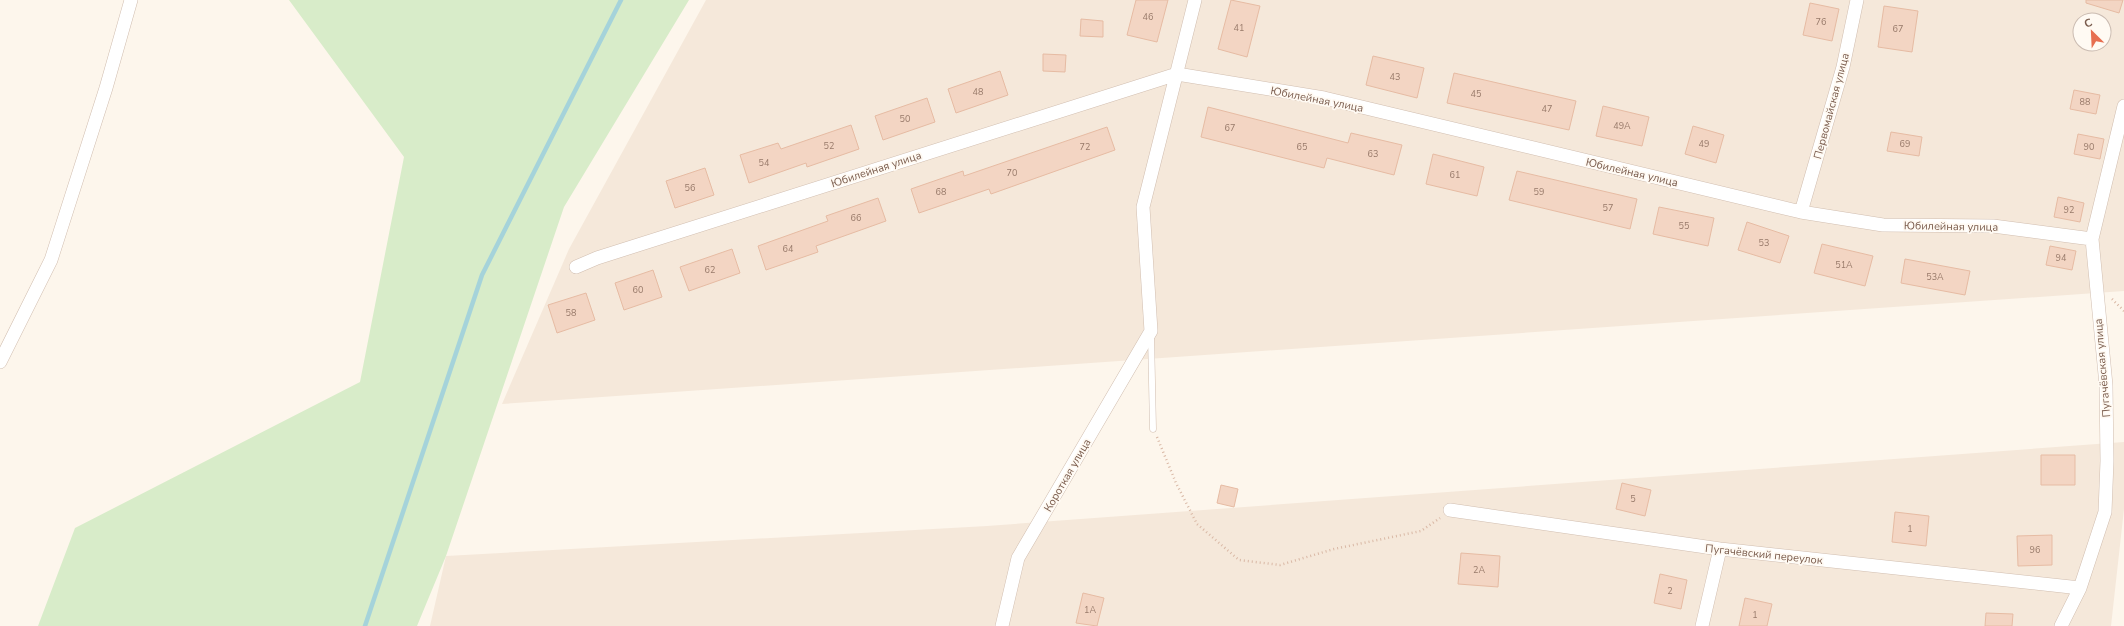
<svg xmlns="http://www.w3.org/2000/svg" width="2124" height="626" font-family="'Nunito Sans',sans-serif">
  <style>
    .residential { fill: #f5e8da; fill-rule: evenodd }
    .green { fill: #d8ecc9 }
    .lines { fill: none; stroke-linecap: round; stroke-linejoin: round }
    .stream { stroke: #a5d3da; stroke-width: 4.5 }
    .building { fill: #f3d5c3; stroke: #e6bba3 }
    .service-casing { stroke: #d1beb0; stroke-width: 7 }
    .minor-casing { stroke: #d1beb0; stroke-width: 14 }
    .path { stroke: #d9b8a5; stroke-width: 2.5; stroke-dasharray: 1 3; stroke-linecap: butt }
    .service { stroke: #fff; stroke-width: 6 }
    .minor { stroke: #fff; stroke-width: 13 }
    .labels { text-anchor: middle; stroke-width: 3.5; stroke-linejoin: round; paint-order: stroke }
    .number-label { font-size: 9px; fill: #987a6a }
    .street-label { font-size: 11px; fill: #7a5c4d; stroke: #fffaf3 }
  </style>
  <rect width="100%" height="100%" fill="#fdf6ec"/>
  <path class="residential" d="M706 0H2124V291L502 404 569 249ZM2080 20H2104V44H2080Z
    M2124 442V509L2111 626H430L446 556 987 526Z"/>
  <path class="green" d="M289 0H689L564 207 446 556 417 626H38L75 528 360 382 404 157Z"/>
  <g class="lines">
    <path class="stream" d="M365 626 482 275 621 0"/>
  </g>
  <path class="building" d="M1136 0H1168L1157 42 1127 35Z
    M1231 0 1260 6 1247 57 1218 49Z
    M2086 0H2123L2119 13 2086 3Z
    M1810 3 1839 9 1832 41 1803 35Z
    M1884 6 1918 11 1912 52 1878 47Z
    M1081 19 1103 21V37L1080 36Z
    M1043 54 1066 55 1065 72 1043 71Z
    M1373 56 1424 68 1417 98 1366 85Z
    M1000 71 1008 95 956 113 948 89Z
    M1454 73 1576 101 1569 130 1447 103Z
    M2074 90 2100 95 2096 114 2070 109Z
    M927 98 935 122 883 140 875 116Z
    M1603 106 1649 117 1642 146 1596 136Z
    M1208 107 1348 143 1351 133 1402 145 1394 175 1327 158 1324 168 1201 137Z
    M851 125 859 149 807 167 806 163 749 183 740 155 778 143 781 149Z
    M1693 126 1724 135 1716 163 1685 154Z
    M1107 127 1115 150 991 194 989 189 919 213 911 189 963 171 964 176Z
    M1891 132 1922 137 1919 156 1887 151Z
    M2078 134 2104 139 2100 159 2074 154Z
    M1433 154 1484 167 1477 196 1426 184Z
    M705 168 714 195 675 208 666 181Z
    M1517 171 1637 199 1630 229 1509 200Z
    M2058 197 2084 203 2080 222 2054 217Z
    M878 198 886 221 816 246 818 252 766 270 758 246 828 221 826 216Z
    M1659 207 1714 218 1708 246 1653 234Z
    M1747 222 1789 236 1780 263 1738 250Z
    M1822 244 1873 256 1865 286 1814 273Z
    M2050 246 2076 251 2072 270 2046 265Z
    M732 249 740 273 689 291 680 267Z
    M1905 259 1970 271 1965 295 1901 283Z
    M653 270 662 297 624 310 615 283Z
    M586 293 595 320 557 333 548 305Z
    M2041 455H2075V485H2041Z
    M1622 483 1651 490 1645 516 1616 509Z
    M1221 485 1238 489 1234 507 1217 503Z
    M1895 512 1929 516 1926 546 1892 542Z
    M2052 535V565L2018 566 2017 536Z
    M1461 553 1500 556 1498 587 1458 584Z
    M1660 574 1687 580 1681 609 1654 603Z
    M1083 593 1104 598 1097 626 1076 623Z
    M1745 598 1772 604 1767 626H1739Z
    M1986 613 2013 614 2012 626H1985Z"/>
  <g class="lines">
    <g class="service-casing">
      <path id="service" d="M1151 335 1153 429"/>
    </g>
    <g class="minor-casing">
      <path id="minor" d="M1801 212 1843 67 1857 0
        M576 267 597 258 1177 74 1324 98 1801 212 1883 225 1993 226 2092 239
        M0 362 51 260 106 88 131 0
        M1450 510 1720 549 2080 588
        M1002 626 1018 558 1151 331 1143 207 1195 0
        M1702 626 1720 549
        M2061 626 2080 588 2105 512 2107 461 2106 385 2092 239 2124 106"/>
    </g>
    <path class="path" d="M2112 299 2124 311
      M1157 437 1176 483 1197 524 1239 560 1280 565 1334 549 1421 531 1440 518"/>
    <use href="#service" class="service"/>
    <use href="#minor" class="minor"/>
  </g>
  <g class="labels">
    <g class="number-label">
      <text x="1148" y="20">46</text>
      <text x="1821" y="25">76</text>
      <text x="1239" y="31">41</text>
      <text x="1898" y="32">67</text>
      <text x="1395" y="80">43</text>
      <text x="978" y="95">48</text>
      <text x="1476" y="97">45</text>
      <text x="2085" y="105">88</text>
      <text x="1547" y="112">47</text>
      <text x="905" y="122">50</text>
      <text x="1622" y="129">49А</text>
      <text x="1230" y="131">67</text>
      <text x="1704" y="147">49</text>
      <text x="1905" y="147">69</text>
      <text x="829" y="149">52</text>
      <text x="1085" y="150">72</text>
      <text x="1302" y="150">65</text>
      <text x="2089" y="150">90</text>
      <text x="1373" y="157">63</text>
      <text x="764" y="166">54</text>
      <text x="1012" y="176">70</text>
      <text x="1455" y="178">61</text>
      <text x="690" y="191">56</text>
      <text x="941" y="195">68</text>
      <text x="1539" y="195">59</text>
      <text x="1608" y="211">57</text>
      <text x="2069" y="213">92</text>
      <text x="856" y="221">66</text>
      <text x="1684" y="229">55</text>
      <text x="1764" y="246">53</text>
      <text x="788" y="252">64</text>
      <text x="2061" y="261">94</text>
      <text x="1844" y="268">51А</text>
      <text x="710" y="273">62</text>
      <text x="1935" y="280">53А</text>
      <text x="638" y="293">60</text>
      <text x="571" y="316">58</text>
      <text x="1633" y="502">5</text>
      <text x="1910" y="532">1</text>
      <text x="2035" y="553">96</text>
      <text x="1479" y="573">2А</text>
      <text x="1670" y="594">2</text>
      <text x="1090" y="613">1А</text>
      <text x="1755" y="618">1</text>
    </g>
    <g class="street-label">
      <text transform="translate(1317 99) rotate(11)" y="4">Юбилейная улица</text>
      <text transform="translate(1831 106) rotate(-75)" y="4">Первомайская улица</text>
      <text transform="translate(876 169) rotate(-18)" y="4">Юбилейная улица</text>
      <text transform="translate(1632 172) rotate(13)" y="4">Юбилейная улица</text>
      <text transform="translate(1951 226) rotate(1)" y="4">Юбилейная улица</text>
      <text transform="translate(2102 368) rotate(-95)" y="4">Пугачёвская улица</text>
      <text transform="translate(1067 475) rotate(-60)" y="4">Короткая улица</text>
      <text transform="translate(1764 554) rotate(6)" y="4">Пугачёвский переулок</text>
    </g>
  </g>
  <g transform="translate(2092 32) rotate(336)"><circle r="19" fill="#fffaf3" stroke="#cabbb1"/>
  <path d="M0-3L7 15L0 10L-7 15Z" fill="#e76f51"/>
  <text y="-6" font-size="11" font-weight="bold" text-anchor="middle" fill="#7a5c4d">С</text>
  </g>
</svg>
